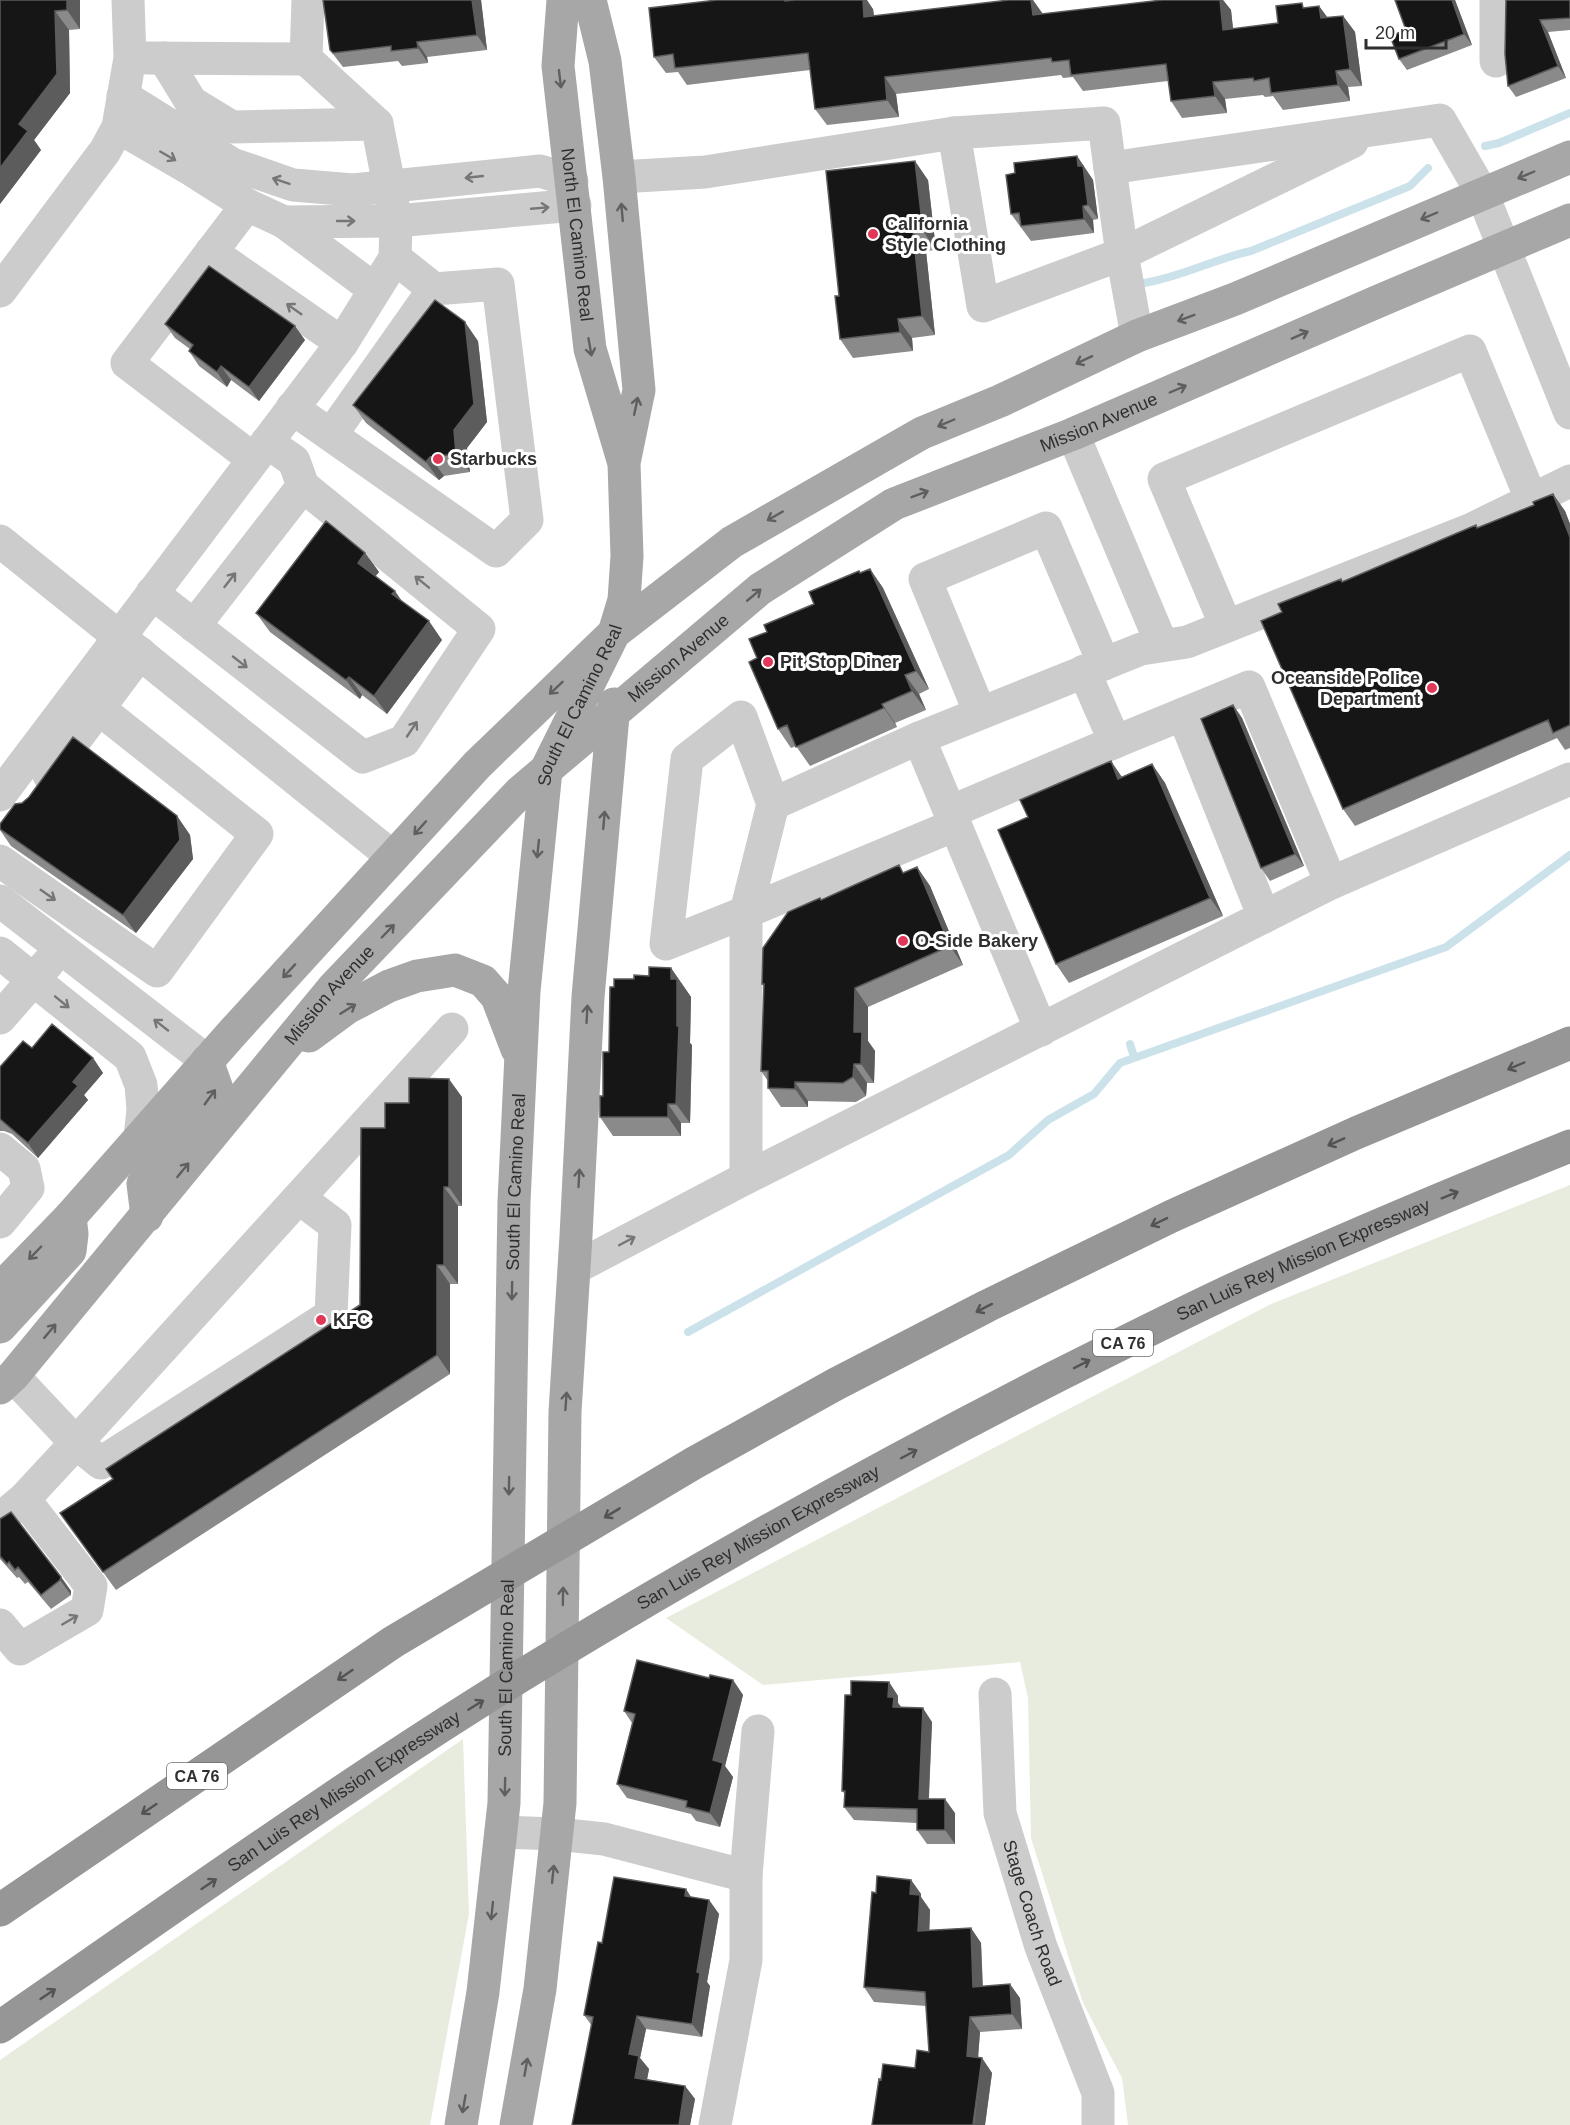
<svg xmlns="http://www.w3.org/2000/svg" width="1570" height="2125" font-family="Helvetica,sans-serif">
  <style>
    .green { fill: #e7ecde }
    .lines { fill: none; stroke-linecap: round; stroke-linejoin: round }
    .stream { stroke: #cbe2eb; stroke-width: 8 }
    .minor { stroke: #ccc; stroke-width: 33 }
    .major { stroke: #a7a7a7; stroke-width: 33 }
    .highway { stroke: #969696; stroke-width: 33 }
    .wall { fill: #8a8a8a }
    .shaded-wall { fill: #5c5c5c }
    .building { fill: #161616; stroke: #5c5c5c; stroke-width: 1.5 }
    .oneway { stroke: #5f5f5f }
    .oneway2 { stroke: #767676 }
    .oneway3 { stroke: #535353 }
    .poi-dot { fill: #e13758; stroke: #fff; stroke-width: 2 }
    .labels { text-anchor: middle; stroke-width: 6; stroke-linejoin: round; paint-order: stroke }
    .shield { fill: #fff; stroke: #6d6d6d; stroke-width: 1.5 }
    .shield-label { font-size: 16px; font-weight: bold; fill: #2f2f2f }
    .poi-label { font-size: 18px; font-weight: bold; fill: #2f2f2f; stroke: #fff; text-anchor: start }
    .street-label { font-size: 18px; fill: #2f2f2f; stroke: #fff }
  </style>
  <rect width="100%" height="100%" fill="#fff"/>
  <path class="green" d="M1570 1185V2125H1128L1122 2078 1083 2003 1031 1838 1028 1698 1020 1662 763 1685 666 1618 1271 1304Z
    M463 1739 469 1914 430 2125H0V2060Z"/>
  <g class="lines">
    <path class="stream" d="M1485 146 1499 143 1570 113
      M1144 283C1181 277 1214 259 1251 251L1410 186 1428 168
      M1130 1044 1134 1057
      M688 1332 1009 1155 1048 1120 1094 1094 1120 1063 1446 947 1570 855"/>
    <g class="minor">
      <path d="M1496 0V61"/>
      <path d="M147 58 306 59"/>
      <path d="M164 58 191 102 232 127 377 124"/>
      <path d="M123 96 232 164 293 185 353 190 540 171 572 181"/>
      <path d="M118 127 192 170 247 205 284 222 396 221 575 205"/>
      <path d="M1110 168 1104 123 954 133 983 306 1122 254 1352 142"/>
      <path d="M619 177 705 172 954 133"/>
      <path d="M247 205 127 363 253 459"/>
      <path d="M284 222 374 289"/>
      <path d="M211 252 342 343"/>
      <path d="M0 291 105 151 118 127 130 58 128 0"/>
      <path d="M1137 336 1122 254 1110 168 1440 120 1482 193 1570 413"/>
      <path d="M292 408 496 551 527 520 498 284 434 289 395 258"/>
      <path d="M1073 434 1162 645"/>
      <path d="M331 435 434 289"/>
      <path d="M0 541 393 857"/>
      <path d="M152 593 363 757 404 741 479 629 303 486 294 461 267 442"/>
      <path d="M194 626 303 486"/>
      <path d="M1226 626 1164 479 1470 351 1532 501"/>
      <path d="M980 713 925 579 1046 528 1104 664"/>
      <path d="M1183 714 1264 917"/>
      <path d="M1115 742 1249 687 1331 883"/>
      <path d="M49 775 140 653"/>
      <path d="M0 795 342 343 395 258 396 221 377 124 306 59 308 0"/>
      <path d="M773 804 741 717 687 759 666 944 746 912 773 804 919 738"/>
      <path d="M950 812 1115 742 1084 671"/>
      <path d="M0 861 157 971 257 834 98 708"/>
      <path d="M0 901 207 1061"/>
      <path d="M0 953 130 1057 141 1085 143 1110 140 1137"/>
      <path d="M0 1018 48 963"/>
      <path d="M1041 1030 919 738 1141 649 1187 642 1472 529 1570 481"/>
      <path d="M0 1149 24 1169 28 1188 0 1222"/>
      <path d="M746 1178V912L955 825"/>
      <path d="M575 1268 746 1178 1331 883 1570 779"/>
      <path d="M13 1376 76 1443 452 1029"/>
      <path d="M0 1519 24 1499 76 1443 101 1463 331 1315 335 1225 299 1198"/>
      <path d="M0 1625 20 1649 87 1610 91 1586 24 1499"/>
      <path id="s1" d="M995 1694 1000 1813 1041 1947 1098 2093V2125"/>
      <path d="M501 1832 557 1834 604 1839 746 1876V1960L715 2125"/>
      <path d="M746 1876 758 1731"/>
    </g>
    <g class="major">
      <path id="s2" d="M563 0 558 66 590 349 623 460"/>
      <path d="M309 1036 347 1008 389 986 417 976 455 970 483 981 497 997 517 1049"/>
      <path d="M147 1216 143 1184 217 1089 207 1061"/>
      <path d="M0 1289 70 1217 234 1031 477 765 614 633 732 542 922 433 1000 401 1137 336 1235 299 1570 157"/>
      <path d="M0 1327 70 1251 72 1234 70 1217"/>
      <path id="s3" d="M0 1388 13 1376 333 988 521 791 760 589 894 504 1073 434 1379 301 1570 220"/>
      <path id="s4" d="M461 2125 483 1992 504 1803 514 1202 524 991 546 770 614 633 624 600 627 556 624 463 639 390 619 177 605 61 590 0"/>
      <path d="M516 2125 540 1989 560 1803 565 1412 576 1236 588 997 614 704"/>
    </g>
    <g class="highway">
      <path d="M0 1910 393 1642 694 1463 836 1384 987 1306 1172 1216 1356 1133 1570 1043"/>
      <path id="s5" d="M0 2027C179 1904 356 1776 542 1663 710 1561 882 1465 1057 1376 1117 1346 1176 1316 1236 1288 1346 1238 1458 1191 1570 1146"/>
    </g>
  </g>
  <path class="wall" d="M0 0H80V29L69 30 70 93 34 140 41 150 0 204Z
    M323 0H481L487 50 427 57 428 63 402 66 398 61 343 67 330 50Z
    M1162 0H1223L1231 10 1233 29 1278 23 1306 8 1319 6 1327 18 1343 16 1355 32 1362 86 1348 87 1350 101 1283 110 1273 96 1265 97 1263 95 1225 99 1227 113 1182 118 1171 101 1168 81 1083 91 1073 77 1063 78 1061 75 896 94 899 117 827 125 815 109 810 70 687 85 678 72 666 73 654 57 873 9 874 15 1042 14Z
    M1455 0 1472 45 1407 70 1399 59 1406 30Z
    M1506 0H1570V30L1548 32 1566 78 1516 97 1508 86Z
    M1077 156 1093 180 1098 219 1093 220 1094 233 1031 241 1011 214 1015 173Z
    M928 180 936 250 926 251 935 335 912 338 913 351 853 358 840 339 839 296Z
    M165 324 305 340 259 401 231 380 227 387 199 366 189 351 190 349 175 338Z
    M478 341 487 422 467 448 470 472 444 476 439 480 366 423 353 405Z
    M1553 494 1565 511 1570 524V748L1565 750 1557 738 1355 826 1343 809 1282 612 1343 581 1534 505Z
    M365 553 379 572 375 576 442 640 387 714 362 695 360 699 270 632 256 613Z
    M870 569 883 588 929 689 919 694 926 710 895 723 897 727 810 766 796 746 791 748 778 729 757 658 767 632 814 604 860 573Z
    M1233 705 1242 718 1304 866 1270 881 1261 868Z
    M1152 764 1165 783 1223 916 1069 983 1056 964 1122 777Z
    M177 816 190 835 193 859 136 933 11 846 0 830V824Z
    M917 867 930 886 963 965 868 1007V1041L875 1051 874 1083H867L866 1096 856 1102 808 1101V1107H781L768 1088V1081L761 1071 764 987 762 984 821 900 904 872Z
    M671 968 691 997 690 1043 692 1045 690 1123H681V1136H613L600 1117 609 1052 614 987 634 979 649 976Z
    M32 1048 93 1058 103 1073 84 1095 88 1100 38 1158 12 1134 4 1131H0V1067Z
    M462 1097V1206H458V1284H450V1374L116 1590 60 1513 113 1479 360 1305 385 1128 409 1103Z
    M0 1519 61 1577 71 1591V1595L51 1609 28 1582 25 1584 19 1577 17 1578 0 1559Z
    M709 1678 733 1680 743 1695 725 1766 733 1777 720 1827 696 1821 691 1814 627 1798 617 1784 632 1723 624 1711Z
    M889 1682 898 1696V1703L901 1707 932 1722 929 1799 955 1813V1844H927L917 1830V1823L854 1820 844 1807 845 1794 842 1791 851 1695Z
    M911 1880 921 1894V1897L930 1910 929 1930 971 1928 981 1943 983 1986 1020 1998 1022 2029 980 2032 978 2058H982L992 2073 985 2125H872L881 2080 915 2068 929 2052 926 2006 874 2002 864 1987 876 1893Z
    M692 1897 709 1900 719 1914 707 1982 710 1986 702 2037 646 2029 640 2058 649 2069 647 2079 685 2086 695 2099 690 2125 592 2026 584 2015 602 1943Z"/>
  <path class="shaded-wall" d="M67 0H80V29L67 10Z
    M472 0H481L487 50 477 35Z
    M863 0H867L873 9 876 33 864 17Z
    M1031 0H1033L1043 14 1033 15Z
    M1220 0H1223L1231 10 1235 47 1223 30Z
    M1452 0H1455L1472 45 1464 34Z
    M1319 6 1331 22 1321 18Z
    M55 11 69 30 70 93 34 140 41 150 0 204V168L19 124Z
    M1343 16 1355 32 1362 86 1350 69Z
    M1540 20 1548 32 1566 78 1558 66Z
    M417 42 427 57 428 63 418 48Z
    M1336 71 1348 87 1350 101 1338 85Z
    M885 77 896 94 899 117 887 100Z
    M1213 82 1225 99 1227 113 1215 96Z
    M1077 156 1093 180 1098 219 1088 205 1078 166Z
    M915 161 928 180 936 250 923 231Z
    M1083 206 1093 220 1094 233 1084 219Z
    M913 232 926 251 935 335 922 316Z
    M898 319 912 338 913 351 900 332Z
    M465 322 478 341 487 422 467 448 470 472 456 454 454 430Z
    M295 326 305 340 259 401 249 387Z
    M221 366 231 380 227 387 217 372Z
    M430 457 444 476 439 480 426 462Z
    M1553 494 1565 511 1570 524V537Z
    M365 553 379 572 371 582 358 563Z
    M870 569 883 588 929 689 916 671Z
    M395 591 408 610 392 594Z
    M429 621 442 640 387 714 374 696Z
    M905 675 919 694 926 710 912 691Z
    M349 677 362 695 360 699 346 680Z
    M882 704 895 723 897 727 884 708Z
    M1233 705 1242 718 1304 866 1295 854Z
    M1111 761 1124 780 1118 779Z
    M1152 764 1165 783 1223 916 1210 898Z
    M177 816 190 835 193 859 136 933 123 915Z
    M917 867 930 886 963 965 950 946Z
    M671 968 691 997 690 1043 692 1045 690 1123 676 1104 677 1026 671 979Z
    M855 988 868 1007V1041L875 1051 874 1083 861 1064 854 1032Z
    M93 1058 103 1073 84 1095 88 1100 38 1158 28 1143 73 1082Z
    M854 1064 867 1083 866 1096 853 1077Z
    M449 1079 462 1097V1206L449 1187Z
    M795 1082 808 1101V1107L795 1089Z
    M668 1104 681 1123V1136L668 1117Z
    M444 1187 458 1206V1284L444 1265Z
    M437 1265 450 1284V1374L437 1355Z
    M61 1577 71 1591V1595L60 1580Z
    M733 1680 743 1695 725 1766 733 1777 720 1827 710 1813 713 1760Z
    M889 1682 898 1696V1703L904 1711 903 1721 888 1697Z
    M923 1708 932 1722 928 1813 919 1799Z
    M945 1799 955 1813V1844L945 1830Z
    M911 1880 921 1894V1897L930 1910 929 1945 918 1931 910 1894Z
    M686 1889 695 1903 685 1896Z
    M709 1900 719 1914 707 1982 710 1986 702 2037 692 2024 697 1972Z
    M971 1928 981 1943 983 2001 973 1987Z
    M1010 1984 1020 1998 1022 2029 1012 2014Z
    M637 2016 646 2029 640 2058 649 2069 645 2091 635 2078 629 2054Z
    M970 2017 980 2032 977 2071 967 2056Z
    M982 2058 992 2073 985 2125H974Z
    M685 2086 695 2099 690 2125H679Z"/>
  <path class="building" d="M0 0H67V10L55 11 57 74 19 124 28 131 0 168Z
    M323 0H472L477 35 417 42 418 48 391 51V46L333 53 330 50Z
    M717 0H785V1L794 0H863L864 17 1009 0H1031L1033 15 1162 0H1220L1223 30 1278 23 1276 6 1302 3 1303 8 1319 6 1321 18 1343 16 1350 69 1336 71 1338 85 1271 93 1269 78 1254 81 1253 78 1213 82 1215 96 1171 101 1166 64 1071 75 1069 60 1052 62 1051 58 885 77 887 100 815 109 808 53 675 68 673 54 654 57 649 8Z
    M1395 0H1452L1464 34 1399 59 1390 36 1406 30Z
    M1506 0H1570V18L1540 20 1558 66 1508 86 1505 54Z
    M1077 156 1078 166H1083L1088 205 1083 206 1084 219 1021 226 1019 213 1011 214 1006 175 1015 173 1014 163Z
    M915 161 923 231 913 232 922 316 898 319 900 332 840 339 835 296H839L826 171Z
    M209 266 295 326 249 387 221 366 217 372 189 351 193 345 165 324Z
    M435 300 465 322 474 404 454 430 456 454 430 457 426 462 353 405Z
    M1553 494 1570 537V725L1553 733 1548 720 1343 809 1261 621 1282 612 1278 604 1341 579 1342 582 1476 525 1477 528 1534 505 1533 502Z
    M326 521 365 553 358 563 395 591 392 594 429 621 374 696 349 677 346 680 256 613Z
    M870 569 916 671 905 675 912 691 882 704 884 708 796 747 787 725 778 729 749 662 757 658 749 639 767 632 764 625 814 604 809 592 859 571 860 573Z
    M1233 705 1295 854 1261 868 1201 719Z
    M73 737 177 816 180 840 123 915 0 829V824L15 804 22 803 29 797Z
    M1111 761 1118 779 1152 764 1210 898 1056 964 998 830 1028 817 1020 800Z
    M899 865 903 873 917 867 950 946 855 988 854 1032H862L861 1064H854L853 1077 843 1083 795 1082V1089L768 1088V1071H761L764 984H762L763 948 788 912 820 898 821 900Z
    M649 967 671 968V979H677V1026H679L676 1104H668V1117H600V1096H603V1052H609L610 987H614V979H634V975L649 976Z
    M52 1024 93 1058 73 1082 78 1086 28 1143 0 1119V1067L23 1041 32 1048Z
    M409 1078 449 1079V1187H444V1265H437V1355L103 1572 60 1513 113 1479 106 1469 360 1305 361 1128H385V1103H409Z
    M11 1512 61 1577 60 1580 41 1595 18 1567 15 1570 9 1562 7 1564 0 1556V1519Z
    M637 1660 709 1678 710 1675 733 1680 713 1760 723 1763 710 1813 686 1807 687 1801 617 1784 635 1714 624 1711Z
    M851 1681 889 1682 888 1697H894L893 1707 923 1708 919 1799H945V1830H917V1809L844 1807 845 1791H842L845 1695H851Z
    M877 1876 911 1880 910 1894 920 1895 918 1931 971 1928 973 1987 1010 1984 1012 2014 970 2017 967 2056 982 2058 973 2124 975 2125H872L879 2079 881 2080 883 2064 915 2068 917 2050 929 2052 925 1992 864 1987 872 1892 876 1893Z
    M614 1877 686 1889 685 1896 709 1900 697 1972 700 1973 692 2024 637 2016 629 2054 639 2056 635 2078 685 2086 679 2125H572L593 2017 584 2015 598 1942 602 1943Z"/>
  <defs><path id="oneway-shaft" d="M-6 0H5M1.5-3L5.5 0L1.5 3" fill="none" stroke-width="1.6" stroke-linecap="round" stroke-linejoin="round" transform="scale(1.5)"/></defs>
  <g class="oneway">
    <use href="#oneway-shaft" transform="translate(560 79) rotate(83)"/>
    <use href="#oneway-shaft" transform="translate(1526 175) rotate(157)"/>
    <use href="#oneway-shaft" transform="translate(622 212) rotate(-95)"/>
    <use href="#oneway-shaft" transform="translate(1429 216) rotate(157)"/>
    <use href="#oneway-shaft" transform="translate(1186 318) rotate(160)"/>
    <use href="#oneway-shaft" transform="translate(1300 335) rotate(-24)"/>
    <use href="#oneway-shaft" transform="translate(590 347) rotate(80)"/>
    <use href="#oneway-shaft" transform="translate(1084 360) rotate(155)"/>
    <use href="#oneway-shaft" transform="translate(1178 389) rotate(-23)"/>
    <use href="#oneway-shaft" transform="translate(636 406) rotate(-78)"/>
    <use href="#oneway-shaft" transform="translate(946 423) rotate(157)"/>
    <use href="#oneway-shaft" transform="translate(920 494) rotate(-21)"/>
    <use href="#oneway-shaft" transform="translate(775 516) rotate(150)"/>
    <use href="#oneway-shaft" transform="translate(754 595) rotate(-40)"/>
    <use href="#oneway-shaft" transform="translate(556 688) rotate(137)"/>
    <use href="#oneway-shaft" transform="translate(604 820) rotate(-85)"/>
    <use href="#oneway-shaft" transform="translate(420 828) rotate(132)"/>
    <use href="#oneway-shaft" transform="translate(538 849) rotate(96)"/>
    <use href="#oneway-shaft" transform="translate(388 931) rotate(-46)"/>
    <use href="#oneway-shaft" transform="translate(289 971) rotate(133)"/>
    <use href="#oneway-shaft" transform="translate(348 1009) rotate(-32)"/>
    <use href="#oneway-shaft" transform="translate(587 1014) rotate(-87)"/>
    <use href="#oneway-shaft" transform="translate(210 1097) rotate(-54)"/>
    <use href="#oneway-shaft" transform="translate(183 1170) rotate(-51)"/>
    <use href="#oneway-shaft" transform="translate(579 1178) rotate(-87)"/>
    <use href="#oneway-shaft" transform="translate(35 1253) rotate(134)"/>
    <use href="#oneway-shaft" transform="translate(512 1291) rotate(91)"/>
    <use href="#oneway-shaft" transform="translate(50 1331) rotate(-50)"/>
    <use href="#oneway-shaft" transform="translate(566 1401) rotate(-86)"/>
    <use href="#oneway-shaft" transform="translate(509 1486) rotate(91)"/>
    <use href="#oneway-shaft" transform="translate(563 1596) rotate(-89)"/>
    <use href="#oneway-shaft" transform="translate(505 1787) rotate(91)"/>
    <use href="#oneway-shaft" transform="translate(553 1874) rotate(-84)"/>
    <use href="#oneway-shaft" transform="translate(492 1911) rotate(96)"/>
    <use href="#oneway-shaft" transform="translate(526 2067) rotate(-80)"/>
    <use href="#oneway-shaft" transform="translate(464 2104) rotate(100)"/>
  </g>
  <g class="oneway2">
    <use href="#oneway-shaft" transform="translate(168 156) rotate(30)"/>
    <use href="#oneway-shaft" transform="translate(474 177) rotate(174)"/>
    <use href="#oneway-shaft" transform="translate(281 181) rotate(-161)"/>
    <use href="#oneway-shaft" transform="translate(540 208) rotate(-5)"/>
    <use href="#oneway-shaft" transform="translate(346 221)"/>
    <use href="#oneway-shaft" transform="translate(294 309) rotate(-145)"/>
    <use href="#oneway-shaft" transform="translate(230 580) rotate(-52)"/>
    <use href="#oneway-shaft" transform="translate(422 582) rotate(-141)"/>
    <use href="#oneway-shaft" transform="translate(240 662) rotate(38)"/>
    <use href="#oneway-shaft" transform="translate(412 729) rotate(-56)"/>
    <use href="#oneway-shaft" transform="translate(48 895) rotate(35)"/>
    <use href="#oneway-shaft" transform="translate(62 1002) rotate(39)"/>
    <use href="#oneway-shaft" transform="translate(161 1025) rotate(-142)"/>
    <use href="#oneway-shaft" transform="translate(627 1241) rotate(-28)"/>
    <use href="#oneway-shaft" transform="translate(70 1620) rotate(-30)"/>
  </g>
  <g class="oneway3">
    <use href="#oneway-shaft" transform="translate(1516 1066) rotate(157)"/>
    <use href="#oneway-shaft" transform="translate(1336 1142) rotate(156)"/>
    <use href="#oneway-shaft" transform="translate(1450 1195) rotate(-22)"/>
    <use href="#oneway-shaft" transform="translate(1159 1222) rotate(154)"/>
    <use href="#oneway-shaft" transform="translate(984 1308) rotate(153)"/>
    <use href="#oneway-shaft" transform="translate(1082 1364) rotate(-27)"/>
    <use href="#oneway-shaft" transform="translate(909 1454) rotate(-28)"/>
    <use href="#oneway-shaft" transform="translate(612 1513) rotate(149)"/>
    <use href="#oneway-shaft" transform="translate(345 1675) rotate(146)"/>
    <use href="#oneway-shaft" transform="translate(476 1705) rotate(-32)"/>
    <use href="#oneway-shaft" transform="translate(149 1809) rotate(146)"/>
    <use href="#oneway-shaft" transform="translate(209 1884) rotate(-34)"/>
    <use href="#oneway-shaft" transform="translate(48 1994) rotate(-34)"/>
  </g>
  <g class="poi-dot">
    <circle cx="873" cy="234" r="6"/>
    <circle cx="438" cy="459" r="6"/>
    <circle cx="768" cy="662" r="6"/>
    <circle cx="1432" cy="688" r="6"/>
    <circle cx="903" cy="941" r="6"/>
    <circle cx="321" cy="1320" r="6"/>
  </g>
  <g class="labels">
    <g class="shield">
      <rect x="1093" y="1330" width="60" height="26" rx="4.5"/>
      <rect x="167" y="1763" width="60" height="26" rx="4.5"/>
    </g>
    <g class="shield-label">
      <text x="1123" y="1349">CA 76</text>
      <text x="197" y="1782">CA 76</text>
    </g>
    <g class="poi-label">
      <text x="885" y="230">California<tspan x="885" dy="21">Style Clothing</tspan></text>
      <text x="450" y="465">Starbucks</text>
      <text x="780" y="668">Pit Stop Diner</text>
      <text x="1420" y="684" text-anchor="end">Oceanside Police<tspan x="1420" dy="21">Department</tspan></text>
      <text x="915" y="947">O-Side Bakery</text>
      <text x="333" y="1326">KFC</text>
    </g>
    <g class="street-label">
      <text dy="6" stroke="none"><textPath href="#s2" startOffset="236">North El Camino Real</textPath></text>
      <text dy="6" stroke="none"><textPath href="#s3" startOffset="1485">Mission Avenue</textPath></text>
      <text dy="6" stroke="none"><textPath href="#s3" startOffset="999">Mission Avenue</textPath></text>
      <text dy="6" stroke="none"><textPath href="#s4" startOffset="1432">South El Camino Real</textPath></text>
      <text dy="6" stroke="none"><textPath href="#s3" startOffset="513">Mission Avenue</textPath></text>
      <text dy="6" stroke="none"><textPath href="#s4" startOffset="946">South El Camino Real</textPath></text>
      <text dy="6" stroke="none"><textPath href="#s5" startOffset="1515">San Luis Rey Mission Expressway</textPath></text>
      <text dy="6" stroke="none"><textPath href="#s5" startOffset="903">San Luis Rey Mission Expressway</textPath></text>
      <text dy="6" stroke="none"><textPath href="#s4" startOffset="460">South El Camino Real</textPath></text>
      <text dy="6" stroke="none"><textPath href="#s5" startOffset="417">San Luis Rey Mission Expressway</textPath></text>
      <text dy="6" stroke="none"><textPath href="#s1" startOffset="224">Stage Coach Road</textPath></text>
    </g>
  </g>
  <path d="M1366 39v9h80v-9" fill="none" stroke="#2f2f2f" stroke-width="3"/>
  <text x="1375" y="39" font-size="18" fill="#2f2f2f" stroke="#ffffff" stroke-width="4.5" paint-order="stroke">20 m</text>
</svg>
